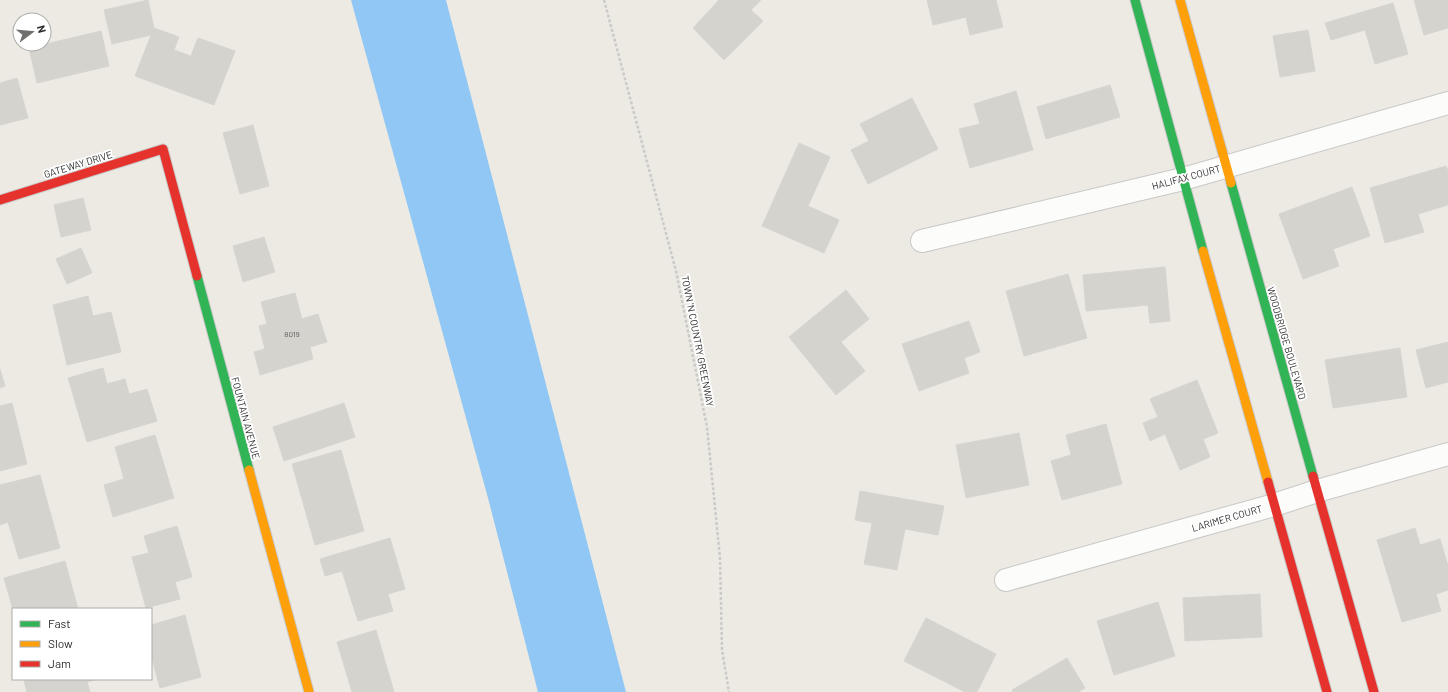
<svg xmlns="http://www.w3.org/2000/svg" width="1448" height="692" font-family="Barlow,sans-serif">
  <style>
    .water { fill: #90c7f4 }
    .building { fill: #d4d3ce; stroke: #d7d5cf }
    .lines { fill: none; stroke-linecap: round; stroke-linejoin: round }
    .street-casing { stroke: #c9c8c8; stroke-width: 24 }
    .fast-casing { stroke: #c9c8c8; stroke-width: 11 }
    .slow-casing { stroke: #c9c8c8; stroke-width: 11 }
    .jam-casing { stroke: #c9c8c8; stroke-width: 11 }
    .path { stroke: #cacac9; stroke-width: 2.5; stroke-dasharray: 3 2; stroke-linecap: butt }
    .street { stroke: #fcfcfb; stroke-width: 22 }
    .fast { stroke: #30b455; stroke-width: 9 }
    .slow { stroke: #ff9f0a; stroke-width: 9 }
    .jam { stroke: #e5322d; stroke-width: 9 }
    .labels { text-anchor: middle; stroke-width: 3.5; stroke-linejoin: round; paint-order: stroke }
    .number-label { font-size: 8px; fill: #585756 }
    .street-label { font-size: 10px; fill: #2d2d2d; stroke: #fff }
  </style>
  <rect width="100%" height="100%" fill="#eceae3"/>
  <path class="water" d="M351 0H446L626 692H538L488 498Z"/>
  <path class="building" d="M148 0 154 28 179 37 174 50 191 56 198 38 235 51 214 105 135 76 151 35 112 44 104 10Z
    M719 0H761L751 10 763 21 724 60 693 28Z
    M927 0H996L1003 27 970 35 966 17 933 25Z
    M1414 0H1448V28L1424 35Z
    M1393 3 1408 54 1375 64 1365 30 1331 40 1325 23Z
    M1308 30 1315 71 1280 77 1273 36Z
    M101 31 109 66 37 83 29 48Z
    M17 78 28 118 0 125V83Z
    M1110 85 1120 117 1046 139 1037 107Z
    M1016 91 1033 150 970 168 959 129 980 124 974 104Z
    M912 98 938 149 868 184 851 150 869 141 860 124Z
    M253 125 269 186 240 194 223 133Z
    M799 143 830 157 808 206 839 220 824 253 762 226Z
    M1446 166 1448 171V205L1418 214 1424 232 1385 243 1370 188Z
    M1352 187 1370 236 1333 249 1339 266 1303 279 1279 214Z
    M83 198 91 230 61 237 54 205Z
    M264 237 275 272 243 282 233 246Z
    M81 248 92 273 67 284 56 259Z
    M1165 267 1170 321 1150 323 1148 305 1086 311 1083 275Z
    M1068 274 1087 338 1024 356 1006 291Z
    M846 290 869 319 841 342 865 371 836 395 789 337Z
    M295 293 302 319 318 314 327 342 310 347 313 359 260 375 254 352 265 349 259 326 267 324 261 302Z
    M88 296 93 316 111 312 121 352 67 365 53 305Z
    M969 321 980 352 964 358 969 373 919 391 902 344Z
    M1448 342V382L1426 388 1416 350Z
    M1400 348 1407 397 1333 408 1325 360Z
    M103 368 107 384 125 379 129 394 147 389 157 421 87 442 68 378Z
    M0 369 5 386 0 388Z
    M1197 380 1218 433 1203 439 1210 457 1180 470 1165 434 1150 441 1143 423 1158 417 1150 399Z
    M12 403 27 464 0 471V406Z
    M344 403 355 437 284 461 273 427Z
    M1106 424 1122 484 1062 500 1051 461 1071 455 1066 435Z
    M1019 433 1029 485 966 498 956 445Z
    M155 435 174 498 113 517 104 485 124 479 115 447Z
    M341 450 364 531 315 545 292 464Z
    M40 475 60 548 19 559 8 522 0 525V485Z
    M860 491 944 506 938 535 905 529 897 570 864 564 872 523 855 520Z
    M177 526 192 577 175 582 180 599 146 608 132 557 149 553 144 536Z
    M1415 528 1420 545 1440 539 1448 566V590L1436 594 1441 611 1402 622 1377 540Z
    M390 538 405 589 388 594 393 611 358 621 342 571 325 576 320 559Z
    M65 561 78 609 13 610 4 578Z
    M1260 594 1262 637 1185 641 1183 598Z
    M1158 602 1175 656 1114 675 1097 621Z
    M185 615 201 677 160 688 151 655V625Z
    M926 618 996 654 977 692H965L904 661Z
    M376 630 394 692H352L337 642Z
    M1067 658 1085 688 1078 692H1013L1012 690Z
    M29 679H98L87 682 90 692H27L24 681Z"/>
  <g class="lines">
    <g class="street-casing">
      <path id="street" d="M922 241 1183 179 1448 103
        M1006 580 1274 505 1317 491 1448 454"/>
    </g>
    <g class="fast-casing">
      <path id="fast" d="M1135 0 1203 251
        M1231 183 1313 476
        M197 276 249 470"/>
    </g>
    <g class="slow-casing">
      <path id="slow" d="M1180 0 1231 183
        M1203 251 1268 482
        M249 470 309 692"/>
    </g>
    <g class="jam-casing">
      <path id="jam" d="M0 200 163 149 197 276
        M1313 476 1374 692
        M1268 482 1327 692"/>
    </g>
    <path class="path" d="M604 0 676 271 707 427 720 558 722 650 729 692"/>
    <use href="#street" class="street"/>
    <use href="#fast" class="fast"/>
    <use href="#slow" class="slow"/>
    <use href="#jam" class="jam"/>
  </g>
  <g class="labels">
    <g class="number-label">
      <text x="292" y="337">8019</text>
    </g>
    <g class="street-label">
      <text transform="translate(78 164) rotate(-17)" y="4">GATEWAY DRIVE</text>
      <text transform="translate(1186 177) rotate(-15)" y="4">HALIFAX COURT</text>
      <text transform="translate(698 341) rotate(79)" y="4">TOWN 'N COUNTRY GREENWAY</text>
      <text transform="translate(1287 343) rotate(74)" y="4">WOODBRIDGE BOULEVARD</text>
      <text transform="translate(246 418) rotate(75)" y="4">FOUNTAIN AVENUE</text>
      <text transform="translate(1227 518) rotate(-16)" y="4">LARIMER COURT</text>
    </g>
  </g>
  <rect x="12" y="608" width="140" height="72" fill="#ffffff" stroke="#ababab"/>
  <rect x="20" y="621" width="20" height="6" fill="#30b455" stroke="#ababab"/>
  <text x="48" y="628" font-size="12" fill="#2d2d2d">Fast</text>
  <rect x="20" y="641" width="20" height="6" fill="#ff9f0a" stroke="#ababab"/>
  <text x="48" y="648" font-size="12" fill="#2d2d2d">Slow</text>
  <rect x="20" y="661" width="20" height="6" fill="#e5322d" stroke="#ababab"/>
  <text x="48" y="668" font-size="12" fill="#2d2d2d">Jam</text>
  <g transform="translate(32 32) rotate(74)"><circle r="19" fill="#ffffff" stroke="#ababab"/>
  <path d="M0-3L7 15L0 10L-7 15Z" fill="#706f6d"/>
  <text y="-6" font-size="11" font-weight="bold" text-anchor="middle" fill="#2d2d2d">N</text>
  </g>
</svg>
